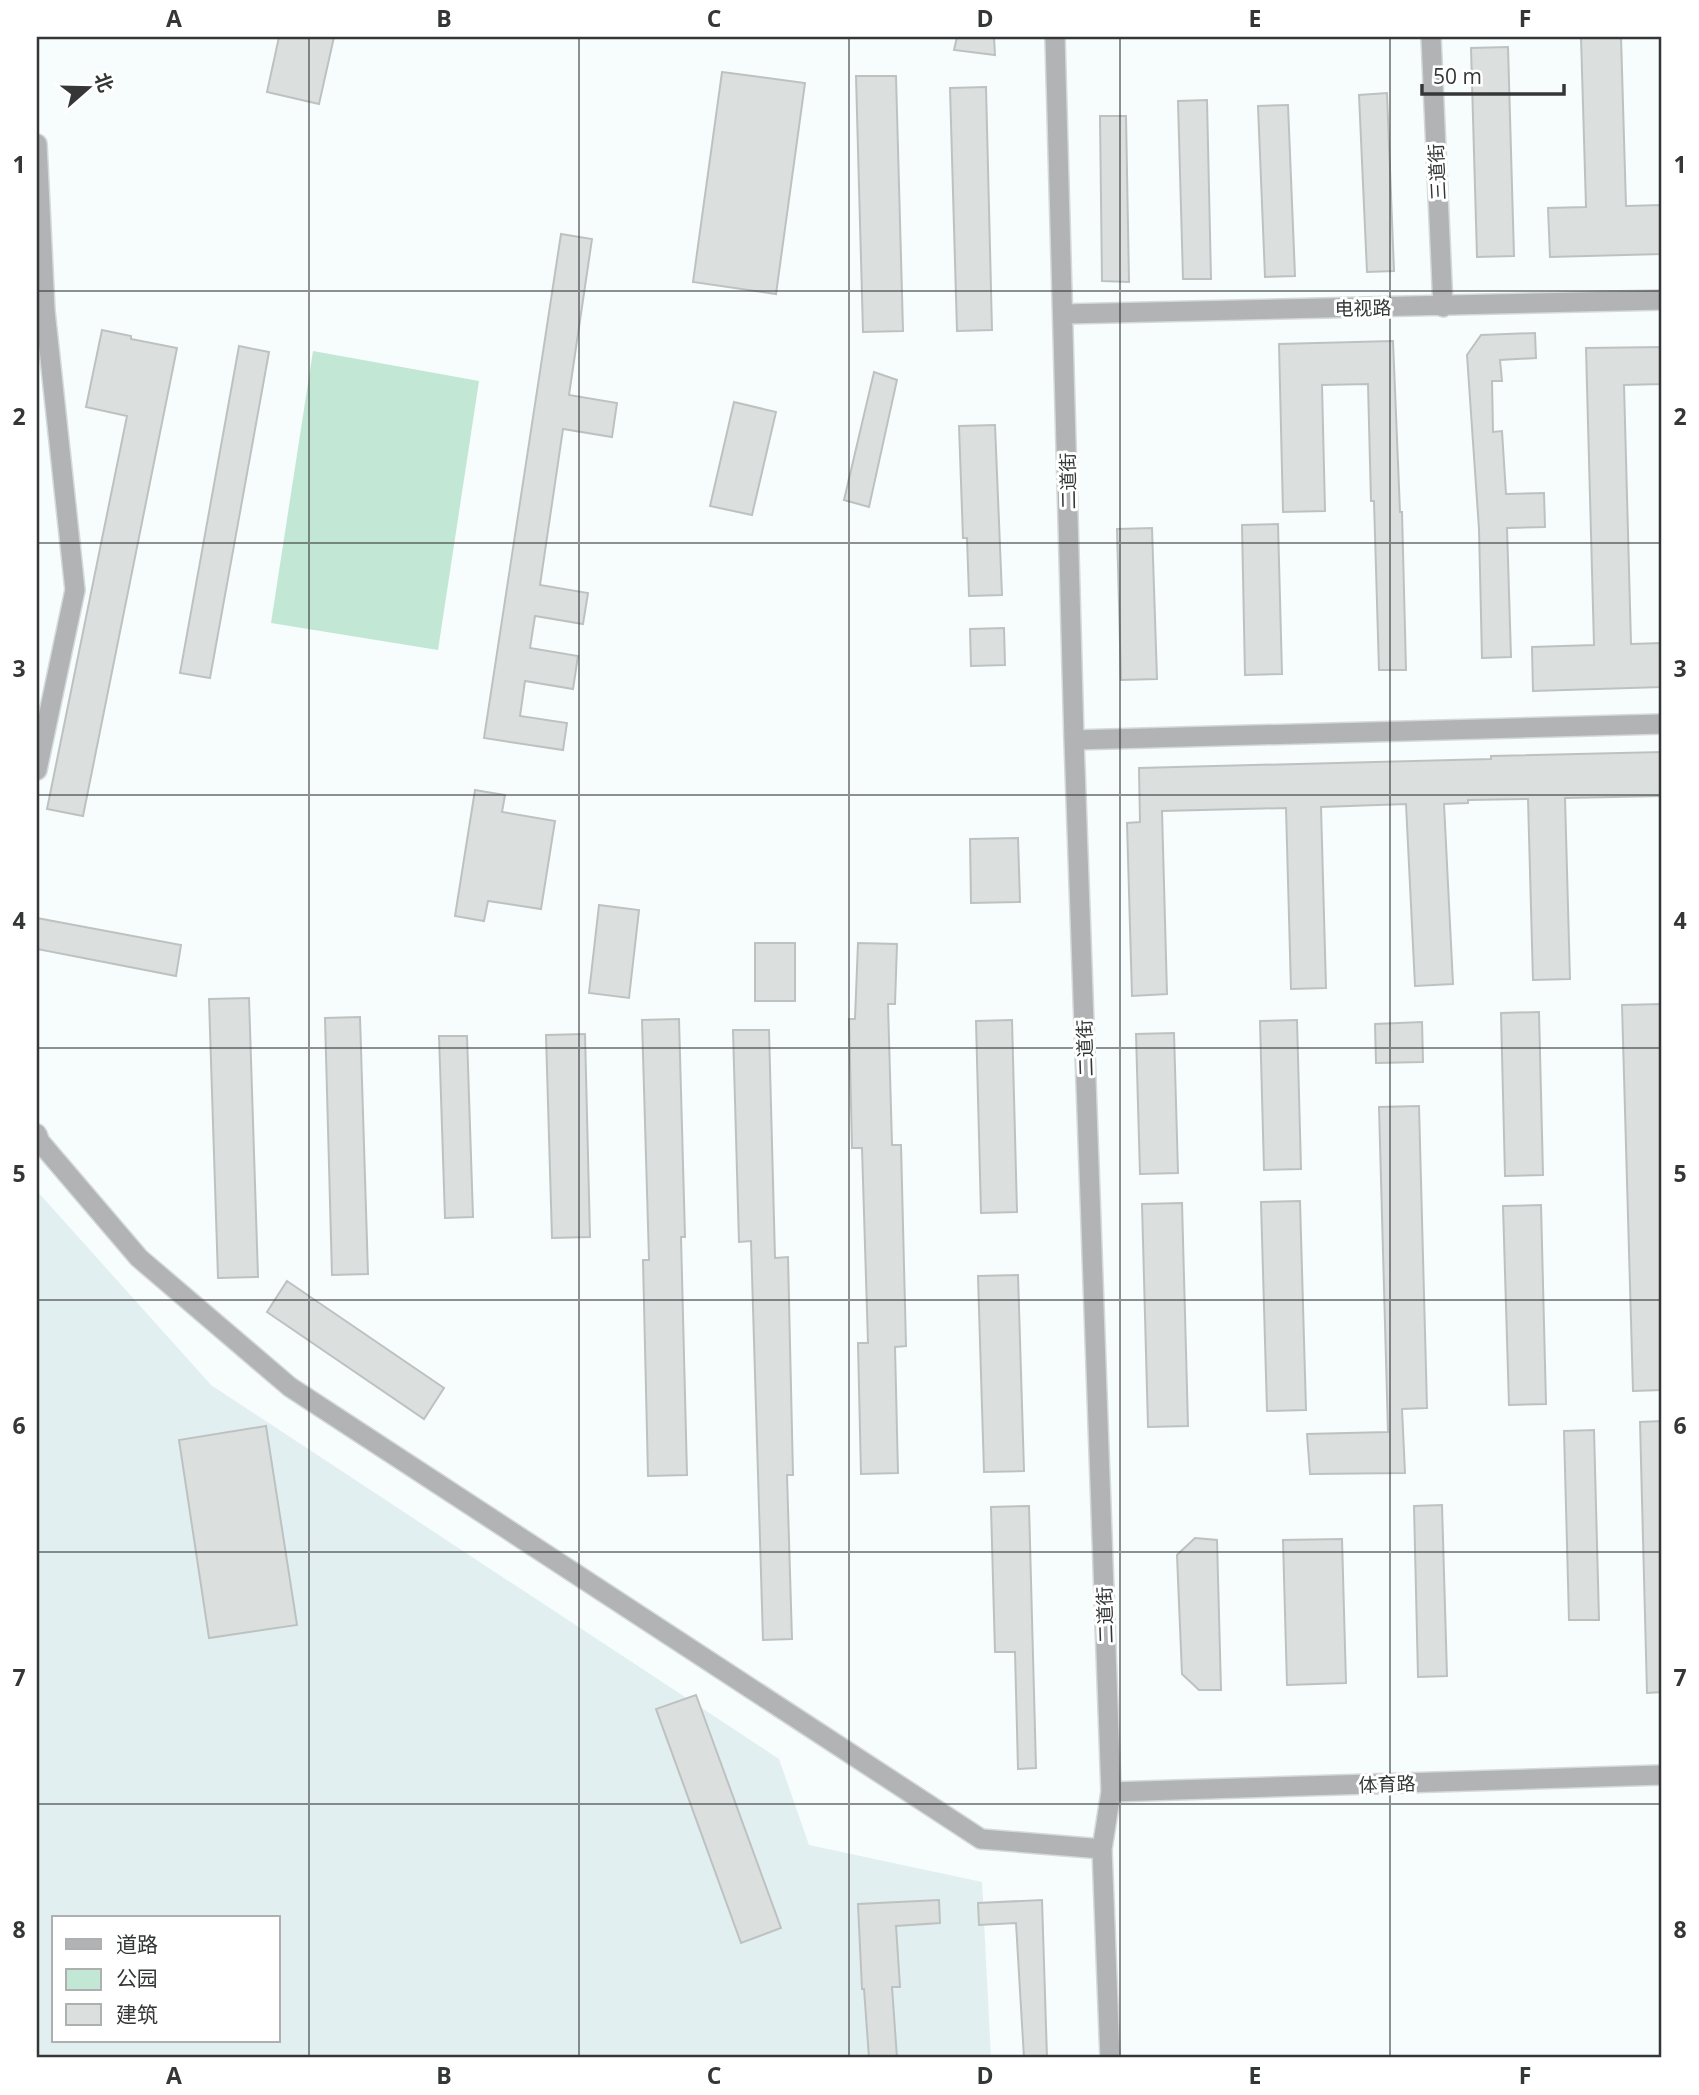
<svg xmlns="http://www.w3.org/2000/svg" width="1699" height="2095" font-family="'Open Sans','Noto Sans SC',sans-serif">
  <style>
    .built { fill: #e2eff1; fill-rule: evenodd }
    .green { fill: #c3e7d5 }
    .building { fill: #dbe0df; stroke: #bdc2c1; stroke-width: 2 }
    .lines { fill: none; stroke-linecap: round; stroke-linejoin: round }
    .minor-casing { stroke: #d4d9d9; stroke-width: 22 }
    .minor { stroke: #b1b3b4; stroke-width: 19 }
    .grid { fill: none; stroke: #353737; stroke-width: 2; stroke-opacity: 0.55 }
    .labels { text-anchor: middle; stroke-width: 6; stroke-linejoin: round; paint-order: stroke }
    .street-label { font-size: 19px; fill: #353737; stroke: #fff }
    .neatline { fill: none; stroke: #353737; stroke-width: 2.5 }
    .grid-label { font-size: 23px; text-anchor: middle; font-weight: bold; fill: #353737 }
  </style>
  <rect width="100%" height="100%" fill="#f7fcfd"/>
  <path class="built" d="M37 1191 211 1385 779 1759 809 1845 982 1882 991 2058H37ZM54 1918H278V2041H54Z"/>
  <path class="green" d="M313 351 479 381 438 650 271 623Z"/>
  <path class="building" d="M279 37H334L319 104 267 92Z
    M957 37H994L995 55 954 50Z
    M1581 37H1621L1626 206 1662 205V254L1550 257 1548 208 1586 207Z
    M1508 47 1514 256 1477 257 1471 48Z
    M722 72 805 83 776 294 693 282Z
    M856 76H896L903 331 863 332Z
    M986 87 992 330 957 331 950 88Z
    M1387 93 1394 271 1367 272 1359 95Z
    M1207 100 1211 279H1183L1178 101Z
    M1288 105 1295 276 1265 277 1258 106Z
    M1100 116H1126L1129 282 1102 281Z
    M561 234 592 239 569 395 617 403 612 437 563 429 540 585 588 593 583 624 535 616 530 648 578 656 573 689 525 681 520 716 567 723 563 750 484 738Z
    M102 330 131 336V339L177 348 83 816 47 809 127 416 86 407Z
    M1535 333 1536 358 1500 360 1502 381H1492L1493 432 1502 431 1506 494 1544 493 1545 527 1507 528 1511 657 1482 658 1479 529 1467 355 1481 335Z
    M1393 341 1400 512H1402L1406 670H1379L1374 501H1371L1368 384 1322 385 1325 511 1283 512 1279 344Z
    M239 346 269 352 210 678 180 673Z
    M1662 347V384L1624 385 1631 644 1662 643V687L1533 691 1532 647 1594 645 1586 348Z
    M874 372 897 380 869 507 844 500Z
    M734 402 776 412 752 515 710 506Z
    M995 425 1002 595 969 596 967 538H963L959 426Z
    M1278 524 1282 674 1245 675 1242 525Z
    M1152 528 1157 679 1121 680 1117 529Z
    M1004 628 1005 665 971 666 970 629Z
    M1662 752V796L1565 798 1570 979 1533 980 1528 799 1468 800V803L1444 804 1453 984 1415 986 1406 804 1321 807 1326 988 1291 989 1286 808 1162 811 1167 994 1132 996 1127 823 1140 822 1139 768 1491 759V756Z
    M475 790 505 795 502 812 555 821 541 909 488 901 484 921 455 916Z
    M1018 838 1020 902 971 903 970 839Z
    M599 905 639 910 629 998 589 993Z
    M37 918 181 945 176 976 37 949Z
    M755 943H795V1001H755Z
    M858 943 897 944 895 1004H888L892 1145H901L906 1346 895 1347 898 1473 861 1474 858 1343H868L862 1148H852L849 1019H855Z
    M249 998 258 1277 218 1278 209 999Z
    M1661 1004 1662 1390 1633 1391 1622 1005Z
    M1539 1012 1543 1175 1505 1176 1501 1013Z
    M360 1017 368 1274 332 1275 325 1018Z
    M679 1019 685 1237H681L687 1475 648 1476 643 1260H649L642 1020Z
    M1012 1020 1017 1212 981 1213 976 1021Z
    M1297 1020 1301 1169 1264 1170 1260 1021Z
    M1422 1022 1423 1062 1376 1063 1375 1024Z
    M733 1030H769L775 1258 788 1257 793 1475H787L792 1639 763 1640 751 1241 739 1242Z
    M1174 1033 1178 1173 1140 1174 1136 1034Z
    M585 1034 590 1237 552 1238 546 1035Z
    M439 1036H467L473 1217 445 1218Z
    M1419 1106 1427 1408 1402 1409 1405 1473 1310 1474 1307 1434 1388 1432 1379 1107Z
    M1300 1201 1306 1410 1267 1411 1261 1202Z
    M1182 1203 1188 1426 1148 1427 1142 1204Z
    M1541 1205 1546 1404 1509 1405 1503 1206Z
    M1018 1275 1024 1471 984 1472 978 1276Z
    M287 1281 444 1388 424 1419 267 1312Z
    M1662 1421V1692L1647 1693 1640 1422Z
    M266 1426 297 1625 209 1638 179 1440Z
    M1594 1430 1599 1620H1569L1564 1431Z
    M1442 1505 1447 1676 1418 1677 1414 1506Z
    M1029 1506 1036 1768 1018 1769 1015 1652H995L991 1507Z
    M1195 1538 1217 1540 1221 1690H1199L1182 1674 1177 1555Z
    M1342 1539 1346 1683 1287 1685 1283 1540Z
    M696 1695 781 1928 741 1943 656 1709Z
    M939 1900 940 1923 896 1926 900 1987H892L897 2058H869L864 1989H862L858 1904Z
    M1042 1900 1047 2058H1024L1016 1923 979 1925 978 1903Z"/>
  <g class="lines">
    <g class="minor-casing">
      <path id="minor" d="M1055 37 1074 740 1111 1792 1102 1849 1110 2058
        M1431 37 1443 307
        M37 144 45 311 75 590 37 770
        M1064 314 1662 300
        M1074 740 1662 724
        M37 1134 40 1142 139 1258 290 1387 981 1839 1102 1849
        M1111 1792 1662 1775"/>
    </g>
    <use href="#minor" class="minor"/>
  </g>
  <path class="grid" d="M309 37V2058M579 37V2058M849 37V2058M1120 37V2058M1390 37V2058M37 291H1662M37 543H1662M37 795H1662M37 1048H1662M37 1300H1662M37 1552H1662M37 1804H1662"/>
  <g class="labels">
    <g class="street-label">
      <text transform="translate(1437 172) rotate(-93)" y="7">三道街</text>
      <text transform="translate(1363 308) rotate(-1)" y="7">电视路</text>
      <text transform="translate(1068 481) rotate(-91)" y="7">二道街</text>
      <text transform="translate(1085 1048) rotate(-92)" y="7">二道街</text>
      <text transform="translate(1105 1615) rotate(-92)" y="7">二道街</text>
      <text transform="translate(1387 1784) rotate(-2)" y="7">体育路</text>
    </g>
  </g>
  <rect width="1699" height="2095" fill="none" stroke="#ffffff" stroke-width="77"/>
  <rect x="52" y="1916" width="228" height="126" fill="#ffffff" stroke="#aeafaf" stroke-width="2"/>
  <rect x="66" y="1939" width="35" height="10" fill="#b1b3b4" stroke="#aeafaf" stroke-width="2"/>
  <text x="116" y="1952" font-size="21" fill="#353737">道路</text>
  <rect x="66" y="1969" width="35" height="21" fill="#c3e7d5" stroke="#aeafaf" stroke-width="2"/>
  <text x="116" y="1986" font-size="21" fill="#353737">公园</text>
  <rect x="66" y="2004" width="35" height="21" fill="#dbe0df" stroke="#aeafaf" stroke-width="2"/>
  <text x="116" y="2022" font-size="21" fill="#353737">建筑</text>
  <g transform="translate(88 88) rotate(70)" stroke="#ffffff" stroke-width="5" paint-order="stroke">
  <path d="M0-5L12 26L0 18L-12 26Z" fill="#353737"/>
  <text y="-10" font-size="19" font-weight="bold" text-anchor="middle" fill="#353737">北</text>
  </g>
  <path d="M1422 84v10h142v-10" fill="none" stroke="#353737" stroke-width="3.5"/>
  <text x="1433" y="84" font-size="21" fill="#353737" stroke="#ffffff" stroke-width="5" paint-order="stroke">50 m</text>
  <rect x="38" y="38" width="1622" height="2018" class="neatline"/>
  <g class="grid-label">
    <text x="174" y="27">A</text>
    <text x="444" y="27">B</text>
    <text x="714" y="27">C</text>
    <text x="985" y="27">D</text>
    <text x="1255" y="27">E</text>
    <text x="1525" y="27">F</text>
    <text x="19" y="173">1</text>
    <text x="1680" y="173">1</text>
    <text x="19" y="425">2</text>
    <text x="1680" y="425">2</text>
    <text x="19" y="677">3</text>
    <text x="1680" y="677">3</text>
    <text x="19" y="929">4</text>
    <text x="1680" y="929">4</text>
    <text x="19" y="1182">5</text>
    <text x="1680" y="1182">5</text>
    <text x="19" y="1434">6</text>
    <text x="1680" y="1434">6</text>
    <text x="19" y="1686">7</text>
    <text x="1680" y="1686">7</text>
    <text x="19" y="1938">8</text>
    <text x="1680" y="1938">8</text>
    <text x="174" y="2084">A</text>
    <text x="444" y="2084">B</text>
    <text x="714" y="2084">C</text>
    <text x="985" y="2084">D</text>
    <text x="1255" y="2084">E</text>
    <text x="1525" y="2084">F</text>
  </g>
</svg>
